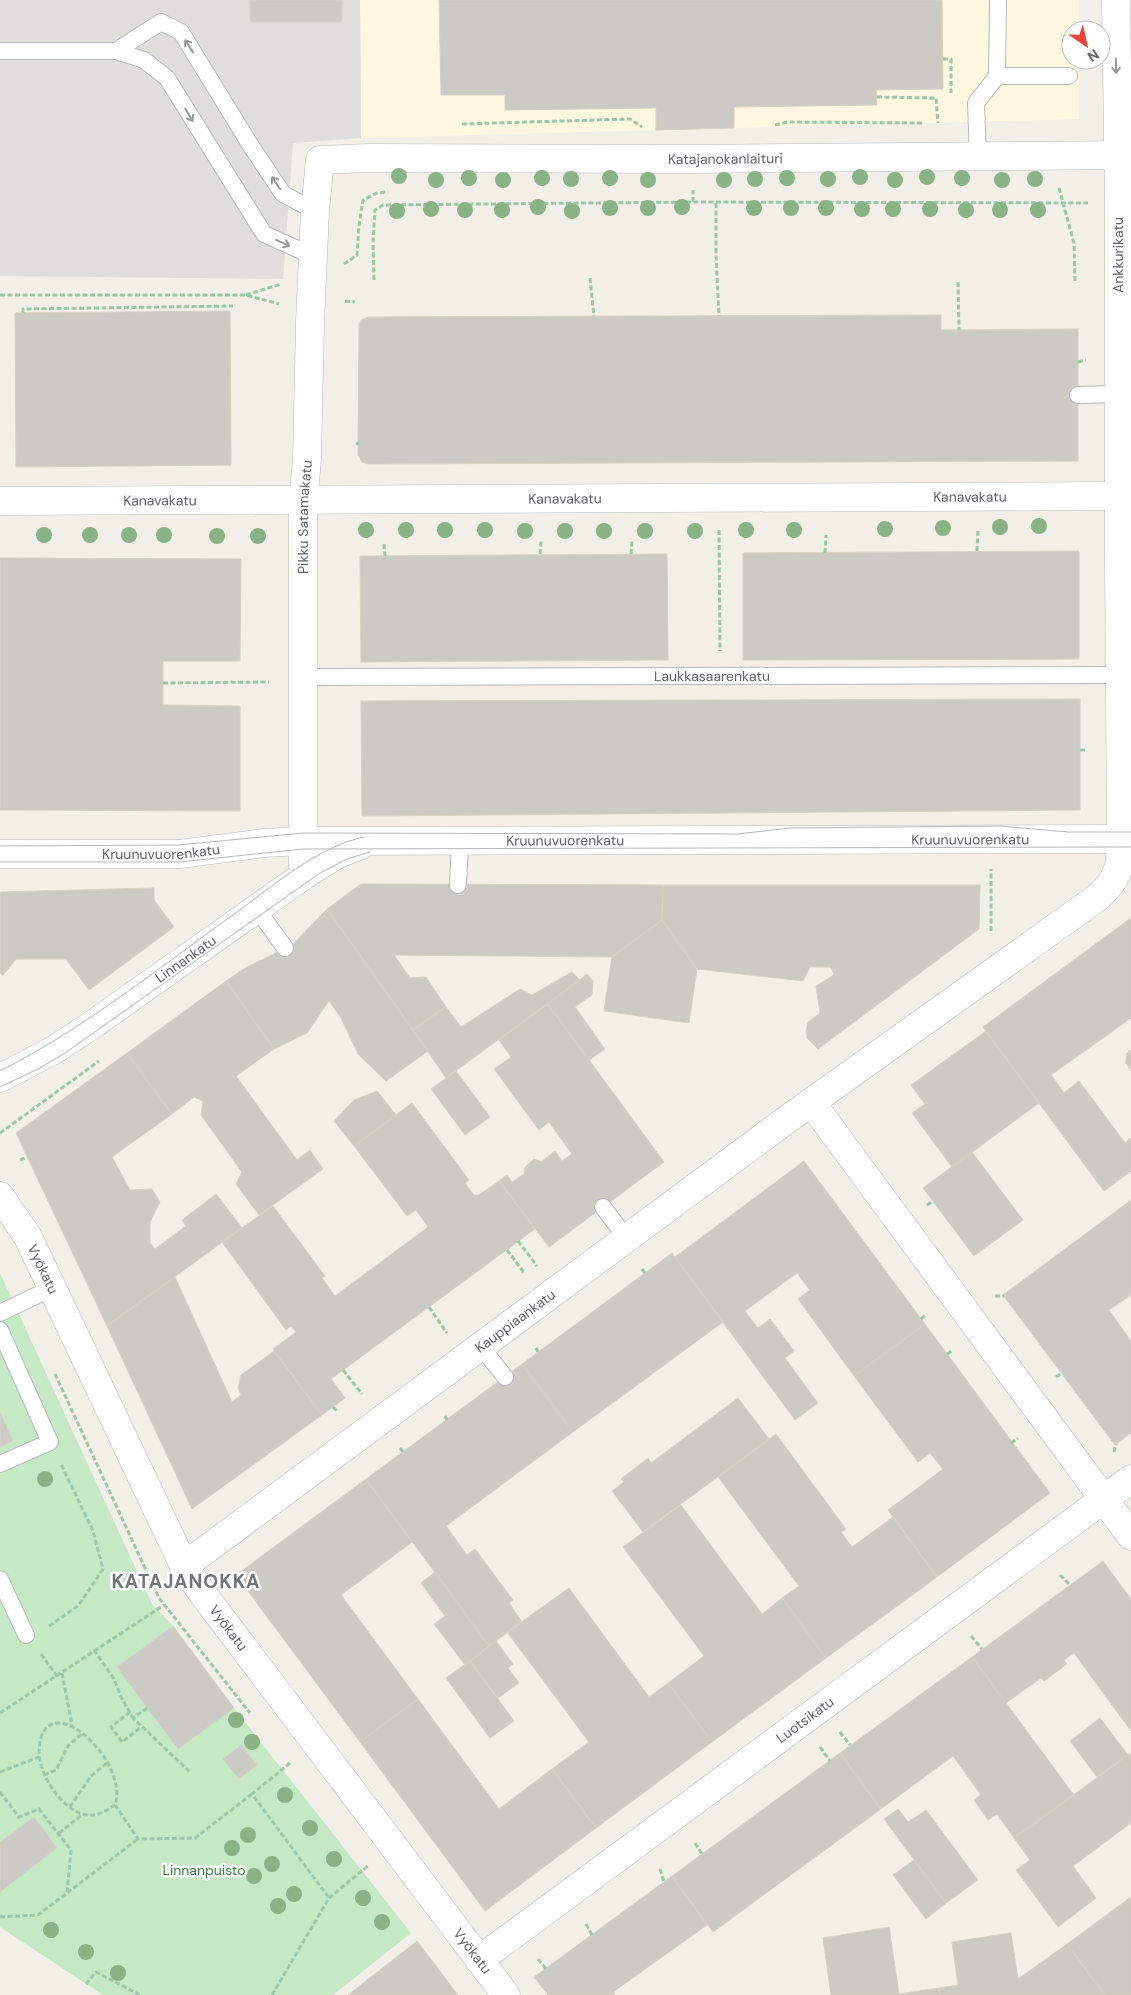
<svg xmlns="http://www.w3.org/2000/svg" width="1131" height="1995" font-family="'DM Sans',sans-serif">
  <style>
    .commercial { fill: #fef7e0 }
    .industrial { fill: #e0deda }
    .green { fill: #c5e8c5 }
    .building { fill: #cccac5; stroke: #d6d1c6 }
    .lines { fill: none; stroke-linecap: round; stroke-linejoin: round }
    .lane-casing { stroke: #b5b8bc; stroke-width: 18 }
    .street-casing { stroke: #b5b8bc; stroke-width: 29 }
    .secondary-casing { stroke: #b6babf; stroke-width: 29 }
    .path { stroke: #9cc7a9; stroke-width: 3; stroke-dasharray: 5 2.5; stroke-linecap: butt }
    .lane { stroke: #fff; stroke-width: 16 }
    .street { stroke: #fff; stroke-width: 28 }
    .secondary { stroke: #fff; stroke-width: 28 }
    .tram { stroke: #b6b7b8; stroke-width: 1 }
    .tree { fill: #89b387 }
    .oneway { stroke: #979a9d }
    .labels { text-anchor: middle; stroke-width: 5; stroke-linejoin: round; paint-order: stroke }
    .street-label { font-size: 14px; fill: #5f6368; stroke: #fff }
    .park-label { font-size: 14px; fill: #348238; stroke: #fff }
    .district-label { font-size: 19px; font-weight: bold; letter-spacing: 1px; fill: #70757a; stroke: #fff }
  </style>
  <rect width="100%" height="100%" fill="#f1efe8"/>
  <path class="commercial" d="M360 0H1079V30H1071V60H1079V119L361 138Z"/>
  <path class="industrial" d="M0 0H360L361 138 293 143 283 279 0 276Z"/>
  <path class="green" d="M0 1273 152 1604 173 1626 118 1667 178 1749 234 1708 411 1933 333 1995H103L0 1927V1892L57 1848 34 1817 0 1842V1447L13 1440 0 1412Z"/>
  <path class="building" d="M250 0H342V22H250Z
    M439 0H942L943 89 876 90 877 105 734 107V128L656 130V108L505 110V95H441Z
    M230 311 231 465 16 467 15 313Z
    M941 315V330L1078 329V461L368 464 362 462 358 455 359 324 361 320 368 317Z
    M1079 551V659L743 660V553Z
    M667 554 668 660 361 662 360 556Z
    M0 558 241 559 240 661H163V705L240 706V811L0 810Z
    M1080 699V810L362 816 361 701Z
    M361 884 663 885 662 920 612 957 394 955 410 978 426 977 446 1007 413 1030 327 909Z
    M663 885H980L979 929 818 1049 807 1038 806 1031 808 1022 820 1013 816 986 834 975 831 967H810L803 981 697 969 662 920Z
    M154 888V900L174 927 89 990 66 959H16L3 975 0 973V892Z
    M327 909 428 1051 386 1081 358 1054 341 1018 329 1001 307 1033 274 1049 226 981 245 968 292 945Z
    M1131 918V1018L1051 1075 1064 1093 1079 1081 1125 1143 1131 1138V1171L1104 1191 983 1027Z
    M1131 918V1018L1051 1075 1064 1093 1079 1081 1125 1143 1131 1138V1171L1104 1191 983 1027Z
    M662 920 697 969 689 1023 604 1011 612 957Z
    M572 972 580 980 446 1078 413 1030 446 1007 461 1027 520 989 532 995Z
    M587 974 593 981 592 995 575 1007 605 1049 589 1060 548 1004Z
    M226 981 274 1049 236 1076 297 1160 310 1150 323 1169 259 1215 236 1184 242 1172 201 1115 203 1101 194 1097 172 1114 127 1053Z
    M548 1004 664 1162 549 1247 499 1181 507 1175 512 1182 524 1174 525 1167 534 1159 541 1162 555 1151 562 1161 572 1154 549 1122 539 1130 494 1069 511 1057 499 1040Z
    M986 1031 1039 1103 952 1167 912 1113 925 1104 911 1085Z
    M1131 1050V1071L1126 1063 1127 1053Z
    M1131 1050V1071L1126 1063 1127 1053Z
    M127 1053 172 1114 112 1157 130 1190 152 1189 160 1202 150 1222V1243L155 1249 186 1226 182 1220 216 1194 242 1228 107 1326 16 1133Z
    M456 1071 490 1117 465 1135 431 1089Z
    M377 1091 396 1115 354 1146 334 1121 354 1100Z
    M412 1103 469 1180 465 1183 474 1195H479L499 1181 535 1229 331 1379 345 1398 322 1415 273 1349 296 1332 291 1326 286 1330 222 1242 273 1206 325 1276 322 1278 335 1296 428 1227 416 1210 407 1216 354 1146Z
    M972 1152 1023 1220 974 1256 923 1188Z
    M804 1161 925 1324 854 1376 798 1299 810 1290 797 1273 745 1311 758 1328 770 1319 794 1351 785 1358 818 1403 795 1420 675 1257Z
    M1131 1200V1295L1109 1310 1131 1341V1433L1115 1445 1003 1295Z
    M672 1253 723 1322 573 1432 522 1364Z
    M175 1277 232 1402 241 1395 238 1388 241 1375 274 1351 322 1415 192 1509 107 1326Z
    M925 1324 1050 1493 937 1577 888 1510 943 1469 930 1453 918 1462 854 1376Z
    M522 1364 573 1432 446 1526 467 1555 475 1549 513 1600 509 1603 522 1622 489 1646 366 1479Z
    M738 1398 769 1439 643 1532 612 1491 624 1482 621 1479 648 1458 651 1463Z
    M0 1412 13 1441 0 1447Z
    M776 1434 846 1529 841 1532 852 1547 893 1517 937 1577 826 1658 782 1598 799 1586 718 1477Z
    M366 1479 412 1542 341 1595 418 1699 360 1742 236 1575Z
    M681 1505 762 1614 782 1598 826 1658 712 1742 668 1683 704 1656 623 1547Z
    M1103 1561 1131 1599V1731L1074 1653 1064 1660 1067 1664 1044 1681 1041 1678 1006 1703 972 1657Z
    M435 1572 489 1646 465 1665 434 1624 445 1616 421 1583Z
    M569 1588 649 1697 668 1683 712 1742 596 1828 552 1769 589 1742 507 1632Z
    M173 1626 234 1708 178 1749 117 1667Z
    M496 1641 513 1664 508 1668 519 1683 498 1698 470 1661Z
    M972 1657 1074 1795 1014 1838 997 1814 988 1820 974 1800 981 1795 953 1756 881 1809 840 1753Z
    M470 1661 514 1721 490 1738 446 1678Z
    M418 1699 499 1809 552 1769 596 1828 485 1911 360 1742Z
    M1100 1718 1128 1755 1097 1777 1070 1741Z
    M241 1745 257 1765 239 1779 223 1759Z
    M840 1753 881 1809 713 1932 672 1876Z
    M1131 1753V1823L1073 1866 1096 1898 1058 1927 1016 1870 1030 1860 1014 1838Z
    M898 1809 908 1822 926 1810 978 1880 946 1903 884 1819Z
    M34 1817 57 1848 0 1892V1842Z
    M914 1860 946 1903 926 1919 893 1875Z
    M672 1876 707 1925 613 1992 615 1995H548L534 1977Z
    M1131 1897V1995H1105L1067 1944Z
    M889 1927 899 1994 939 1988 940 1995H831L823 1938Z
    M1011 1933 1018 1979 1067 1944 1105 1995H940L939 1988 958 1985 952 1942Z
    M417 1941 458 1995H348Z"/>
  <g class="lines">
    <g class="lane-casing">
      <g id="lane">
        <path d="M998 0 997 76H1069"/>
        <path d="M0 51H116L144 60 167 78 264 234 313 256"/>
        <path d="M116 51 161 22 181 32 251 146 283 194 315 211"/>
        <path d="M978 157 976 103 997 76"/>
        <path d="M1078 395 1119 394"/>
        <path id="s1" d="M303 677 1120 675"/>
        <path d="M458 885 460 841"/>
        <path d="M256 908 285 948"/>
        <path d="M603 1207 627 1239"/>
        <path d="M0 1313 52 1288"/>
        <path d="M0 1330 50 1442 0 1464"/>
        <path d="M481 1347 505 1377"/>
        <path d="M0 1579 26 1635"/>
      </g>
    </g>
    <g class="street-casing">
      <g id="street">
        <path id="s2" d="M0 854H180L264 843 303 841 1131 839"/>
        <path id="s3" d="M303 876V501L307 460 310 323 315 211 320 160 368 158 691 159 1131 155"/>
        <path id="s4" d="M0 1078 54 1050 89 1027 303 876 336 855 361 845"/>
        <path d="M811 1102 1131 1536"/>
        <path id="s5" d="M0 1196 28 1237 184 1566 203 1594 506 1995"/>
        <path id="s6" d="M184 1566 785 1121 1094 900C1121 879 1121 864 1121 832L1119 558V203L1116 0"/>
        <path id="s7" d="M479 1960 1131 1479"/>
      </g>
    </g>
    <g class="secondary-casing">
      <g id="secondary">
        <path id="s8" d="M0 501 1131 496"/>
      </g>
    </g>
    <path class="path" d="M943 59H951V93
      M877 97 936 98 938 123
      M462 124 630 119 642 127
      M775 125 787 122 923 123
      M1059 188 1074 243 1075 282
      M693 202V190
      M716 203V254L719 316
      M344 264 357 255 359 225 363 200 377 193 386 192
      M590 278 594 316
      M374 280 373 243 375 210 383 205 693 202 1088 203
      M958 282 959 330
      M0 295H246L279 304
      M246 295 281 284
      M345 301 355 302
      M23 313V309L233 306
      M1078 362 1086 360
      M356 443 359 444
      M719 530 720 651
      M384 544 385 556
      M977 551 978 530
      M825 553 826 535
      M540 554 541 541
      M631 554 632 540
      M163 683 269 682
      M1080 750H1087
      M991 931V869
      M0 1133 99 1061
      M20 1160 27 1157
      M927 1205 933 1201
      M518 1241 537 1266
      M507 1250 525 1274
      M642 1269 645 1273
      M995 1296H1004
      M429 1307 447 1333
      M921 1319 927 1314
      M536 1348 538 1352
      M947 1354 953 1350
      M343 1370 362 1394
      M55 1374 159 1598 250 1713
      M1056 1377 1062 1373
      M333 1407 338 1412
      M445 1416 447 1420
      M1011 1443 1018 1438
      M400 1448 403 1452
      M1114 1452 1116 1444
      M1060 1575 1070 1585
      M49 1626 78 1606 103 1569 93 1531 61 1464
      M971 1636 982 1649
      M94 1650 114 1679 122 1699 133 1718
      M41 1654 57 1676
      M62 1673 72 1725
      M147 1708 133 1718 191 1773
      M130 1712 111 1727 122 1742 141 1727
      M0 1713 164 1605
      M840 1732 850 1745
      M820 1747 830 1761
      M290 1763 252 1794 329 1898
      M0 1772 39 1757C39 1751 39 1744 41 1738 55 1692 129 1763 115 1805 108 1809 102 1814 94 1815 73 1818 53 1793 45 1776 42 1770 41 1763 39 1757
      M44 1775 56 1770 68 1746 82 1734
      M0 1792 19 1817 39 1809 71 1850 67 1893
      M115 1805 138 1839 195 1838 252 1794
      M70 1807 91 1776 108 1762
      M59 1833 82 1815
      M695 1843 702 1854
      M660 1869 664 1882
      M0 1917 38 1915 138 1839
      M586 1924 592 1935
      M538 1959 546 1969
      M86 1984 96 1972 140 1995
      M272 1995 329 1898 369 1865"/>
    <use href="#lane" class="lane"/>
    <use href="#street" class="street"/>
    <use href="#secondary" class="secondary"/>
    <path class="tram" d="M0 846 178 845 303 833 737 834 791 828 999 826 1068 832H1131
      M0 862H179L303 849 1131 847
      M0 1071C85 1028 160 967 237 912 274 885 319 846 364 837
      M0 1087 40 1068 65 1053 320 873 347 859 370 852"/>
  </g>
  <g class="tree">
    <circle cx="399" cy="176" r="8"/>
    <circle cx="860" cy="177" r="8"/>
    <circle cx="927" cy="177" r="8"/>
    <circle cx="469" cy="178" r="8"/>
    <circle cx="542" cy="178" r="8"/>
    <circle cx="610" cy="178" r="8"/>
    <circle cx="787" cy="178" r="8"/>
    <circle cx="962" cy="178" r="8"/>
    <circle cx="571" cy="179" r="8"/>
    <circle cx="755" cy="179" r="8"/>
    <circle cx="828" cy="179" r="8"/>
    <circle cx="1035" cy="179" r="8"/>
    <circle cx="436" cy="180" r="8"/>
    <circle cx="503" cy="180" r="8"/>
    <circle cx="648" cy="180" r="8"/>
    <circle cx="724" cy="180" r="8"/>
    <circle cx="895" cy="180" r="8"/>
    <circle cx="1002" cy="180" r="8"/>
    <circle cx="538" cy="207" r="8"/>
    <circle cx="682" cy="207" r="8"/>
    <circle cx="610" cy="208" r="8"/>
    <circle cx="648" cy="208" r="8"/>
    <circle cx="754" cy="208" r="8"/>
    <circle cx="791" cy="208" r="8"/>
    <circle cx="826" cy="208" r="8"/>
    <circle cx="431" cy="209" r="8"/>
    <circle cx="862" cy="209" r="8"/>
    <circle cx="893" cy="209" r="8"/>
    <circle cx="930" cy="209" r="8"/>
    <circle cx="465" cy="210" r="8"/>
    <circle cx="502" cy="210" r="8"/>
    <circle cx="966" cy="210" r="8"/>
    <circle cx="1000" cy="210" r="8"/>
    <circle cx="1038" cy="210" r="8"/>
    <circle cx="397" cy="211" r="8"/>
    <circle cx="572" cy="211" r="8"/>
    <circle cx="1039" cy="526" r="8"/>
    <circle cx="1000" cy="527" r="8"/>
    <circle cx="943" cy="528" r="8"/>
    <circle cx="885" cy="529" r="8"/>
    <circle cx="366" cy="530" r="8"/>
    <circle cx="406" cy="530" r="8"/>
    <circle cx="445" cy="530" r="8"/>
    <circle cx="485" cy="530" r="8"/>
    <circle cx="746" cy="530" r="8"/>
    <circle cx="794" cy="530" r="8"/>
    <circle cx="525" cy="531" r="8"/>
    <circle cx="565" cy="531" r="8"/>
    <circle cx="604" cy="531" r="8"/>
    <circle cx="645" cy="531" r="8"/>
    <circle cx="695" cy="531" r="8"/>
    <circle cx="44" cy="535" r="8"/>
    <circle cx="90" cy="535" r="8"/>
    <circle cx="129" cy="535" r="8"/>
    <circle cx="164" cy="535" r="8"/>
    <circle cx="217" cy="536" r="8"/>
    <circle cx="258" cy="536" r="8"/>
    <circle cx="45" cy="1479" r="8"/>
    <circle cx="236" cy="1720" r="8"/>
    <circle cx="252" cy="1742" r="8"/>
    <circle cx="285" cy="1795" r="8"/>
    <circle cx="310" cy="1828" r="8"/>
    <circle cx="248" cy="1835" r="8"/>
    <circle cx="232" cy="1848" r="8"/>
    <circle cx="334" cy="1859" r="8"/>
    <circle cx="272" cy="1864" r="8"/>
    <circle cx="254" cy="1876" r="8"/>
    <circle cx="294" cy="1894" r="8"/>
    <circle cx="363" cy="1898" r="8"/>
    <circle cx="278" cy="1906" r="8"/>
    <circle cx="382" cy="1922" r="8"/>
    <circle cx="51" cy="1930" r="8"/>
    <circle cx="86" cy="1952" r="8"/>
    <circle cx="118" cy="1973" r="8"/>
  </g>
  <defs><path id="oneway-shaft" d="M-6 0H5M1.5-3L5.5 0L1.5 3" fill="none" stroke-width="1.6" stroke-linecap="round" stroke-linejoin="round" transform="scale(1.25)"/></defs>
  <g class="oneway">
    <use href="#oneway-shaft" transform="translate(189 46) rotate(-122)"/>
    <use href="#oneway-shaft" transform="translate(1116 66) rotate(89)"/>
    <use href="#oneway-shaft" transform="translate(189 115) rotate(59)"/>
    <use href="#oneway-shaft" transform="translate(276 183) rotate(-124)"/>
    <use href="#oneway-shaft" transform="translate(283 243) rotate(24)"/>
  </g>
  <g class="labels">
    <g class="street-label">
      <text dy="5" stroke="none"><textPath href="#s3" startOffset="1122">Katajanokanlaituri</textPath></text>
      <text transform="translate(1118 255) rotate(-90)" y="5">Ankkurikatu</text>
      <text dy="5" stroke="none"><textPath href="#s8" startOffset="970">Kanavakatu</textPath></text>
      <text dy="5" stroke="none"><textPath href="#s8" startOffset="565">Kanavakatu</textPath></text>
      <text dy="5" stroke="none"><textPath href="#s8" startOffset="160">Kanavakatu</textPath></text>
      <text dy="5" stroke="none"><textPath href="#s3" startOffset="359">Pikku Satamakatu</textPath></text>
      <text dy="5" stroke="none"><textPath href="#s1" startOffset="409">Laukkasaarenkatu</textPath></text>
      <text dy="5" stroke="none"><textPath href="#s2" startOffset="971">Kruunuvuorenkatu</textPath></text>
      <text dy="5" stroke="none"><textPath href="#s2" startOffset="566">Kruunuvuorenkatu</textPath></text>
      <text dy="5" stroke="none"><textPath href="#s2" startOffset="161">Kruunuvuorenkatu</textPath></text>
      <text dy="5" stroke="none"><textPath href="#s4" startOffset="221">Linnankatu</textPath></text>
      <text dy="5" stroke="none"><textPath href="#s5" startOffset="85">Vyökatu</textPath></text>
      <text dy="5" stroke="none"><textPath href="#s6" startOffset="412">Kauppiaankatu</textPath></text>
      <text dy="5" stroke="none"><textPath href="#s5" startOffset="490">Vyökatu</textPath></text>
      <text dy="5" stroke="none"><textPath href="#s7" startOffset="405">Luotsikatu</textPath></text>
      <text dy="5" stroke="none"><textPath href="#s5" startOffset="895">Vyökatu</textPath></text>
    </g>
    <g class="park-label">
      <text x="204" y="1875">Linnanpuisto</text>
    </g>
    <g class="district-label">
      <text x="186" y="1588">KATAJANOKKA</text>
    </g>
  </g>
  <g transform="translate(1086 45) rotate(146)"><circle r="24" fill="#ffffff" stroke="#bfc1c3"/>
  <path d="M0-4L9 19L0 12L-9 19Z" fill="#ea4335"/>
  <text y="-8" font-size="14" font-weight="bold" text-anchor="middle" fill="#5f6368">N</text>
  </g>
</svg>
